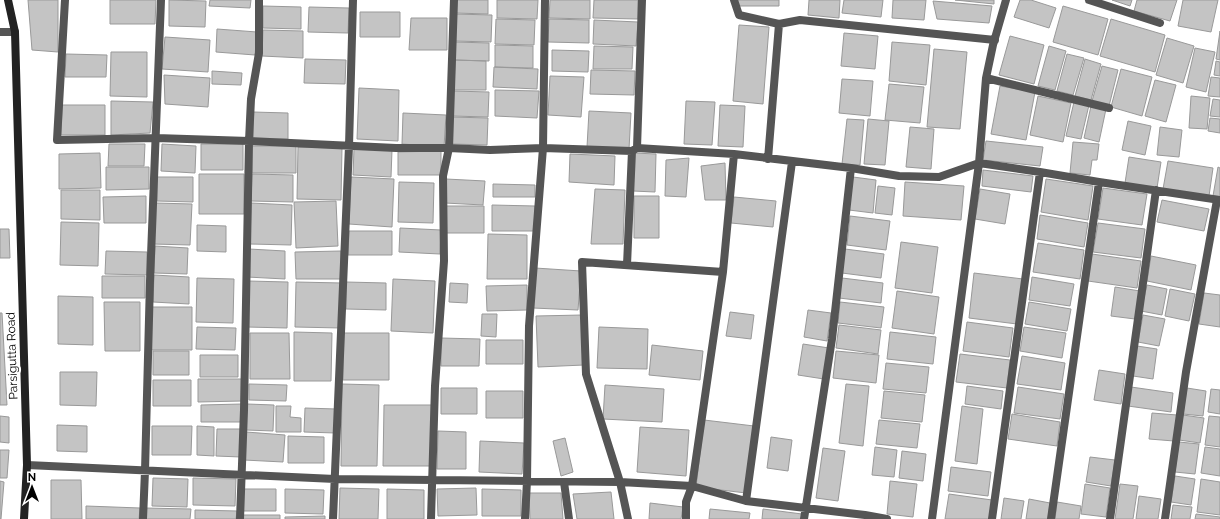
<svg xmlns="http://www.w3.org/2000/svg" width="1220" height="519" font-family="Raleway,sans-serif">
  <style>
    .building { fill: #c4c4c4; stroke: #999 }
    .lines { fill: none; stroke-linecap: round; stroke-linejoin: round }
    .street { stroke: #555; stroke-width: 8 }
    .secondary { stroke: #222; stroke-width: 8 }
    .labels { text-anchor: middle; stroke-width: 4; stroke-linejoin: round; paint-order: stroke }
    .street-label { font-size: 12px; fill: #000; stroke: #fff }
  </style>
  <rect width="100%" height="100%" fill="#fff"/>
  <path class="building" d="M28 0H58V52L32 50Z
    M110 0H156L155 24H110Z
    M169 0 206 1 205 27 169 26Z
    M210 0H251L250 8 209 6Z
    M455 0H488V14L455 13Z
    M497 0H538L537 19 497 18Z
    M550 0H590V19L549 18Z
    M594 0H638V19L593 18Z
    M737 0H779V6H737Z
    M809 0H840L839 18 808 15Z
    M844 0H883L881 17 842 13Z
    M893 0H926L924 20 892 18Z
    M955 0H994V4Z
    M1020 0H1031L1056 8 1049 28 1014 17Z
    M1112 0H1132L1130 6Z
    M1137 0H1177L1170 21 1134 11Z
    M1183 0H1218L1211 32 1178 26Z
    M933 1 992 6 989 23 937 19Z
    M263 6 301 7V29L263 28Z
    M1063 6 1108 19 1098 55 1053 42Z
    M309 7 349 8 348 33 308 32Z
    M360 12H400V37H360Z
    M454 14 492 15 491 42 454 41Z
    M411 18H447V50H409Z
    M496 19 535 20 534 45 495 44Z
    M549 19 589 20V43L548 42Z
    M1111 19 1165 35 1155 72 1100 56Z
    M594 20 638 22 636 46 593 44Z
    M739 25 769 27 763 104 733 101Z
    M217 29 257 32 255 55 216 52Z
    M263 30 303 31V58L262 56Z
    M1220 31V60L1216 59Z
    M844 33 878 36 875 69 841 66Z
    M1010 36 1044 45 1034 84 999 75Z
    M165 37 210 40 208 72 162 69Z
    M1167 38 1194 46 1183 83 1156 75Z
    M455 42 489 43V61L454 60Z
    M892 42 930 45 926 85 889 81Z
    M495 45 533 46V68L495 67Z
    M594 46 633 47 632 69H593Z
    M1049 46 1066 51 1055 90 1038 86Z
    M1195 48 1215 52 1206 92 1186 87Z
    M934 49 967 52 960 129 927 127Z
    M552 50 589 51 588 72 552 71Z
    M111 52H147V97L110 96Z
    M66 54 107 55 106 77H65Z
    M1067 54 1084 58 1073 95 1057 91Z
    M305 59 346 60 345 84 304 83Z
    M1085 59 1101 64 1091 100 1075 96Z
    M455 60 486 61V90H454Z
    M1216 61 1220 62V76L1214 75Z
    M1102 66 1118 70 1109 106 1092 101Z
    M494 67 538 69 537 89 493 87Z
    M1121 69 1152 77 1142 116 1111 107Z
    M591 70 635 71 634 95 590 94Z
    M212 71 242 73 241 85 212 84Z
    M164 75 210 78 208 107 165 104Z
    M550 76 584 77 581 117 548 115Z
    M1211 77 1220 78V97L1208 96Z
    M842 79 873 81 870 116 839 113Z
    M1155 80 1176 85 1166 122 1145 116Z
    M889 84 924 87 920 123 885 120Z
    M1000 86 1035 92 1026 140 991 134Z
    M359 88 399 90 398 141 357 139Z
    M495 90 539 91 537 118 495 116Z
    M453 91 489 92 488 117 452 116Z
    M1038 96 1071 103 1063 142 1030 135Z
    M1191 96 1210 98 1207 129 1189 128Z
    M1213 99 1220 100V117L1210 116Z
    M111 101 153 102 150 133 111 135Z
    M686 101 715 102 712 145 684 144Z
    M1074 102 1089 105 1081 139 1066 136Z
    M62 105H105V135H61Z
    M720 105 745 106 743 147 718 146Z
    M1091 106 1106 109 1099 142 1084 138Z
    M589 111 631 113 629 149 587 147Z
    M253 112 288 113V139H253Z
    M403 113 446 115 444 147 402 144Z
    M452 117 488 118 487 145 452 144Z
    M1210 118 1220 119V133L1208 131Z
    M847 119 864 120 860 165 842 164Z
    M868 119 889 121 885 165 864 164Z
    M1128 121 1151 126 1145 155 1122 150Z
    M910 127 934 129 931 169 906 167Z
    M1160 127 1182 130 1179 157 1157 155Z
    M986 141 1043 147 1040 166 983 160Z
    M1073 142 1099 144 1097 160H1092L1090 175 1070 173Z
    M109 144H145L144 166H108Z
    M162 144 196 146 195 173 161 171Z
    M201 144H243V170H201Z
    M252 146H296V173H252Z
    M298 147 342 148 341 200 297 199Z
    M354 149 392 150 391 177 353 175Z
    M441 151V175H398V152Z
    M100 153 101 188 59 189V154Z
    M634 153 656 154 655 192 633 191Z
    M570 154 615 156 614 185 569 182Z
    M1129 157 1161 162 1157 188 1125 183Z
    M689 158 686 197 665 196 666 160Z
    M1168 161 1213 168 1209 196 1163 189Z
    M725 163 726 200H705L701 166Z
    M106 167H149V189L106 190Z
    M1218 167 1220 168V197L1213 196Z
    M983 170 1033 176 1031 192 982 186Z
    M199 174H244V214H199Z
    M252 174 293 175V202L251 201Z
    M157 177H193V202L157 201Z
    M351 177 394 179 392 227 349 224Z
    M853 177 876 180 873 213 849 210Z
    M446 179 485 181 483 205 445 203Z
    M1046 179 1093 186 1088 220 1041 212Z
    M399 182 434 183 433 223 398 222Z
    M905 182 964 186 961 220 903 216Z
    M493 184 535 185V197H493Z
    M878 186 895 188 892 215 875 213Z
    M1103 188 1147 194 1142 225 1098 219Z
    M595 189 625 190 623 244H591Z
    M980 189 1010 194 1005 224 975 219Z
    M61 190H100V220L61 219Z
    M146 196V223H104L103 197Z
    M634 196H659V238H634Z
    M734 197 776 201 773 227 731 223Z
    M1162 200 1209 209 1204 231 1157 222Z
    M336 201 338 246 296 248 294 202Z
    M155 203 192 204 190 245 153 244Z
    M251 203 292 205 291 245 250 244Z
    M492 205 535 206 534 231H492Z
    M446 206H484V233H446Z
    M1040 215 1088 223 1084 247 1037 239Z
    M850 216 890 221 886 250 847 245Z
    M61 222 99 223 98 266 60 265Z
    M1098 223 1145 229 1141 258 1093 252Z
    M197 225 226 226V252L197 251Z
    M400 228 441 230 440 254 399 252Z
    M0 229H9L10 258H0Z
    M349 231H392V255H348Z
    M488 234 527 235V279H487Z
    M901 242 938 247 932 293 895 288Z
    M1038 243 1084 250 1080 279 1033 272Z
    M155 246 188 248 187 274 154 273Z
    M249 249 285 251V279L247 277Z
    M845 249 884 254 881 278 842 273Z
    M106 251 147 252V275L105 274Z
    M341 251V279H296L295 252Z
    M1092 254 1141 261 1137 288 1088 281Z
    M1151 256 1196 265 1191 290 1147 281Z
    M535 268 581 271 578 310 533 308Z
    M974 273 1023 279 1017 324 969 318Z
    M154 275 189 277V304L153 302Z
    M102 276H145V298H102Z
    M1032 277 1074 284 1070 306 1029 300Z
    M197 278 234 279 233 323 196 322Z
    M842 278 883 283 881 303 839 298Z
    M393 279 435 281 433 333 391 331Z
    M248 281 288 282 287 328 247 327Z
    M296 282 342 283 341 328 295 327Z
    M346 282 386 283V310L346 309Z
    M450 283 468 284 467 303 449 302Z
    M527 285V310L487 311 486 286Z
    M1147 285 1167 289 1162 315 1141 311Z
    M1115 287 1140 291 1135 319 1111 316Z
    M1170 289 1195 294 1189 321 1165 316Z
    M897 291 939 297 934 334 892 328Z
    M1204 293 1220 295V327L1199 324Z
    M58 296 93 297V345L58 344Z
    M104 302H140V351H105Z
    M840 302 884 307 881 328 838 323Z
    M1029 302 1071 309 1067 331 1025 324Z
    M151 307H192V350H150Z
    M808 310 831 313 827 341 804 337Z
    M730 312 754 315 751 339 726 336Z
    M0 313H2L7 405H0Z
    M482 314H497L496 337 481 336Z
    M582 315 584 365 538 367 536 316Z
    M1143 315 1165 319 1159 346 1138 342Z
    M967 322 1013 328 1009 357 963 351Z
    M839 325 881 330 878 354 836 348Z
    M197 327 236 328 235 350 196 349Z
    M599 327 648 329 647 369 597 368Z
    M1024 327 1066 333 1062 358 1020 351Z
    M294 332 332 333 331 381H294Z
    M890 332 936 337 933 364 887 359Z
    M250 333H289L290 379H250Z
    M343 333H389V380H343Z
    M441 338 480 339 479 366H441Z
    M486 340H523V364H486Z
    M803 344 829 348 824 379 798 375Z
    M652 345 703 351 700 380 649 375Z
    M1137 346 1157 349 1153 379 1133 376Z
    M153 351H189V375H153Z
    M836 351 879 355 876 383 833 378Z
    M960 354 1010 360 1007 388 956 382Z
    M200 355H238V377H200Z
    M1022 356 1065 363 1061 390 1017 384Z
    M886 363 929 367 926 393 883 389Z
    M1099 370 1125 374 1121 404 1094 400Z
    M60 372H97L96 406 60 405Z
    M198 379H242V401L198 402Z
    M153 380H191V406H153Z
    M249 384 287 385 286 401 249 400Z
    M342 384 379 385 377 466H341Z
    M846 384 869 386 863 446 839 443Z
    M605 385 664 389 662 422 603 419Z
    M967 386 1003 391 1001 409 965 404Z
    M1018 387 1064 394 1060 419 1014 413Z
    M1131 387 1173 393 1171 412 1128 406Z
    M441 388H477V414H441Z
    M1187 388 1206 391 1203 416 1183 414Z
    M1211 389 1220 390V414L1208 412Z
    M486 391H523V418H486Z
    M884 391 925 395 922 422 881 418Z
    M242 404V422H201V405Z
    M247 404 274 405 273 431 246 430Z
    M384 405H432L431 466H383Z
    M276 406H291L290 417 301 418V432H276Z
    M962 406 983 409 977 464 955 461Z
    M305 408 336 409V433L304 432Z
    M1152 413 1177 415 1174 441 1149 439Z
    M1012 414 1060 422 1057 446 1008 439Z
    M1183 415 1204 418 1200 443 1179 440Z
    M0 416 9 417V443L0 442Z
    M1209 416 1220 417V447L1205 445Z
    M704 420 754 426 746 493 696 487Z
    M879 420 920 424 917 448 876 444Z
    M57 425 87 426V452L57 451Z
    M152 426H192L191 455H152Z
    M197 426 214 427V456L197 455Z
    M640 427 689 430 686 476 637 472Z
    M217 429H242L241 457 216 456Z
    M438 431 466 432V469H437Z
    M246 432 285 435 283 462 244 460Z
    M288 436 324 437V463H288Z
    M771 437 792 440 788 471 767 468Z
    M565 438 573 472 561 476 553 441Z
    M480 441 524 443 522 474 479 472Z
    M1179 442 1199 444 1195 474 1175 472Z
    M875 447 897 450 894 477 872 475Z
    M1205 447 1220 449V476L1201 473Z
    M823 448 845 451 838 501 816 498Z
    M0 450H9L7 478H0Z
    M902 451 926 454 923 481 899 478Z
    M1090 457 1115 460 1111 486 1086 482Z
    M951 467 991 472 988 496 948 491Z
    M1175 476 1195 479 1191 505 1171 502Z
    M153 478 188 479 187 507 152 506Z
    M193 478 236 479 235 506 193 505Z
    M1201 479 1220 482V515L1197 512Z
    M51 480H81L82 519H51Z
    M0 481 4 482 1 519H0Z
    M890 481 917 484 913 517 887 514Z
    M1085 484 1110 488 1106 517 1081 514Z
    M1120 484 1138 486 1133 519H1115Z
    M340 488 379 489 378 519H339Z
    M476 488 477 515 438 516 437 489Z
    M243 489H276V511H243Z
    M285 489 324 490 323 514 285 513Z
    M387 489 424 490V519H387Z
    M482 489 521 490V516H482Z
    M611 492 614 519H577L573 494Z
    M529 493H561L563 519H530Z
    M949 494 992 500 989 519H945Z
    M1139 496 1161 499 1158 519H1136Z
    M1004 498 1024 501 1021 519H1001Z
    M1029 499 1050 503 1048 519H1026Z
    M1057 502 1081 506 1079 519H1055Z
    M650 503 683 507 681 519H649Z
    M1173 505 1192 507 1190 519H1171Z
    M86 506 140 508 139 519H86Z
    M145 508 191 509 190 519H145Z
    M710 509 750 513 749 519H709Z
    M763 509 802 514 801 519H762Z
    M195 510 237 511 236 519H195Z
    M1196 514 1220 517V519H1195Z
    M241 515H280V519H241Z
    M325 516V519H285V517Z"/>
  <g class="lines">
    <path class="street" d="M65 0 57 140 156 138 249 141 396 148H449L490 150 543 148 632 151 637 148 734 154 723 272 692 486 686 502V519
      M734 0 739 15 779 24 768 159
      M1089 0 1160 23
      M779 24 800 20 995 40
      M0 32H15
      M986 78 1109 108
      M637 148 642 0
      M734 154 851 168 899 176 939 177 979 163 1040 172 1099 182 1220 200
      M627 265 632 151
      M27 465 335 479 620 482 692 486 746 501 865 515 887 519
      M564 482 569 519
      M746 501 792 162
      M143 519 145 471 150 281 161 0
      M240 519 244 410 249 141 251 99 259 53V0
      M333 519 349 146 353 0
      M431 519 435 386 444 261 443 176 449 148 454 0
      M525 519 527 481 529 326 543 148 545 0
      M628 519 620 482 586 374 582 262 723 272
      M804 519 832 339 851 168
      M932 519 979 163 986 78 993 45 1006 0
      M992 519 1040 172
      M1051 519 1099 182
      M1110 519 1156 190
      M1165 519 1186 372 1217 200"/>
    <path class="secondary" d="M8 0 15 32 27 465 24 519"/>
  </g>
  <g class="labels">
    <g class="street-label">
      <text transform="translate(12 356) rotate(-92)" y="4">Parsigutta Road</text>
    </g>
  </g>
  <g transform="translate(32 487)" stroke="#ffffff" stroke-width="3" paint-order="stroke">
  <path d="M0-3L7 15L0 10L-7 15Z" fill="#000000"/>
  <text y="-6" font-size="11" font-weight="bold" text-anchor="middle" fill="#000000">N</text>
  </g>
</svg>
